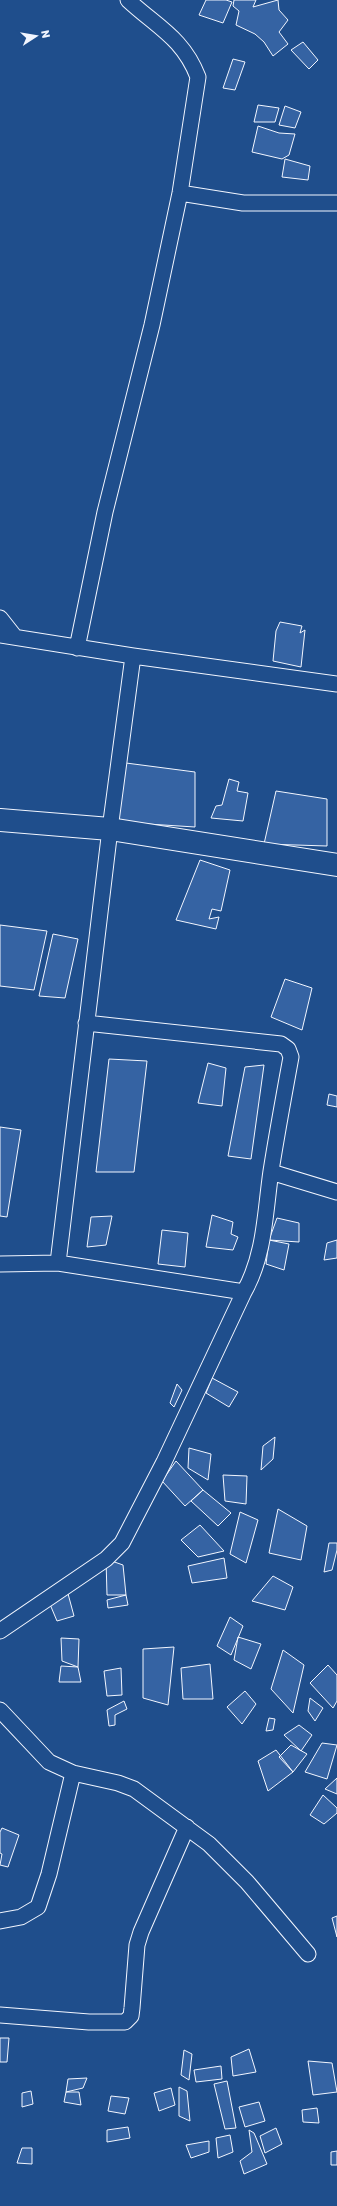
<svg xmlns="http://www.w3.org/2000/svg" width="337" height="2206" font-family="Rubik,sans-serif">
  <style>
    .building { fill: #3563a3; stroke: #f2f6ff }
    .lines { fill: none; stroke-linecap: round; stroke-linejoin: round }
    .minor-casing { stroke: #f2f6ff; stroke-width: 17 }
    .primary-casing { stroke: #f2f6ff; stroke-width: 24 }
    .minor { stroke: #1f4e8c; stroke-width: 15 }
    .primary { stroke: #1f4e8c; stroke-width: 22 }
  </style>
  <rect width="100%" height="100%" fill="#1f4e8c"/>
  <path class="building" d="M206 0H226L232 2 223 23 199 15Z
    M234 0H256L253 7 278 0 279 10 288 20 279 32 288 44 273 56 264 42 255 34 236 25 239 11 233 6Z
    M303 42 318 60 309 69 291 50Z
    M233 59 245 62 235 90 223 88Z
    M258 105 279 108 275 122H254Z
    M285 106 301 112 295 128 279 125Z
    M258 126 279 133 295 134 289 155 282 159 252 152Z
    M285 159 310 166 308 180 282 177Z
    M280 622 302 626 300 633 305 630 301 667 273 661 276 631Z
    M126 763 195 772V827L116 822Z
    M229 779 239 782 237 791 248 793 243 821 211 818 216 806 222 805Z
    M276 791 327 799V846L264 844Z
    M200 860 230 870 221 911 212 909 209 919 219 917 216 929 176 920Z
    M0 925 47 931 34 990 0 986Z
    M53 934 78 939 65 998 39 996Z
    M285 979 312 988 302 1030 271 1017Z
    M109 1059 147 1061 134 1172H96Z
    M208 1063 226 1068 222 1106 198 1103Z
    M264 1065 251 1159 228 1156 245 1067Z
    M329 1094 337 1096V1107L327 1105Z
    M0 1127 21 1130 7 1217 0 1216Z
    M212 1215 233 1222 231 1234 238 1237 233 1250 206 1247Z
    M112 1216 106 1245 87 1247 91 1217Z
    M277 1218 299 1223V1242L269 1240Z
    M162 1230 188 1233 185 1267 158 1264Z
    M269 1240 289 1244 284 1270 266 1264Z
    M337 1240V1258L324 1260 327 1243Z
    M212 1378 238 1392 229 1407 206 1393Z
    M177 1384 182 1390 174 1407 170 1403Z
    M275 1437 273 1459 261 1470 263 1446Z
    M189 1448 211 1454 208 1480 188 1468Z
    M176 1461 203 1490 185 1506 162 1481Z
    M223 1475 247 1476 246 1504 225 1501Z
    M203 1490 231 1513 218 1526 191 1501Z
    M278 1509 307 1526 301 1560 269 1553Z
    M240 1512 258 1520 246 1563 230 1554Z
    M200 1525 224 1551 198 1557 181 1540Z
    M329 1543H337V1550L332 1570 324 1572Z
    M224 1558 227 1578 192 1583 188 1566Z
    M106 1559 123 1565 126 1595H107Z
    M273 1576 293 1587 285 1610 252 1601Z
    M67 1590 74 1616 57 1621 49 1602Z
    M126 1595 128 1605 108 1608 107 1600Z
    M230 1617 243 1626 231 1655 217 1646Z
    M238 1637 261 1644 251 1669 234 1660Z
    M61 1638 79 1639 78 1667 62 1661Z
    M174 1647 168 1705 143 1698V1649Z
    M283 1650 304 1665 293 1713 271 1689Z
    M210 1664 213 1699H183L181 1668Z
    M328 1665 337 1675V1701L333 1708 310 1683Z
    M61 1666 78 1667 81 1682H59Z
    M121 1668 122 1695 107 1696 104 1671Z
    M245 1691 256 1704 242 1724 227 1707Z
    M310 1698 323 1708 315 1721 308 1711Z
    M124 1701 127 1709 115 1715V1725L109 1726 107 1710Z
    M269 1718 275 1719 273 1730 266 1731Z
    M299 1725 312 1735 301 1751 284 1735Z
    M322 1743 337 1745 327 1779 305 1772Z
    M291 1745 307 1754 293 1772 279 1757Z
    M276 1750 293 1772 268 1791 258 1761Z
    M337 1778V1794L325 1789Z
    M323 1795 337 1808V1813L324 1824 310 1815Z
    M2 1828 19 1835 8 1867 0 1865 2 1854 0 1853V1832Z
    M337 1916V1937L332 1918Z
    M0 2038H9L7 2062H0Z
    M249 2049 256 2072 233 2076 231 2057Z
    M184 2050 192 2054 189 2080 181 2075Z
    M308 2061 332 2063 337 2092 313 2095Z
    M221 2066 222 2079 196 2082 194 2070Z
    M87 2078 83 2088 66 2092 68 2079Z
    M227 2081 236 2128 225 2129 214 2084Z
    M179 2087 187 2091 190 2121 179 2116Z
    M171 2088 175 2105 159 2111 154 2093Z
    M31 2091 33 2104 22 2107V2093Z
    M66 2092H79L81 2105 64 2102Z
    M111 2096 129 2098 125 2114 108 2111Z
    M259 2102 265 2121 245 2127 239 2107Z
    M317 2108 319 2123 303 2122 302 2110Z
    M128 2127 130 2138 107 2142V2130Z
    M276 2128 282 2144 265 2153 260 2136Z
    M249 2130 254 2133 267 2164 244 2174 240 2161 252 2152Z
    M230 2135 233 2152 218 2158 216 2138Z
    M209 2141V2152L191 2158 186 2145Z
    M22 2148H32V2164L17 2163Z
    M337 2151V2165H331V2152Z"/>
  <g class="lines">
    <g class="minor-casing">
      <path id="minor" d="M180 193 243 203H337
        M0 618 15 637
        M0 635 133 656 337 684
        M77 648 105 512 152 325 180 193 198 77C183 38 157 27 128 0
        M271 1172 337 1192
        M58 1263 110 829 133 656
        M0 1264 58 1263 244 1292C265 1255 265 1212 271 1171 277 1133 284 1095 291 1057L288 1049 281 1044 86 1023
        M0 1631 106 1559 122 1543 164 1462 244 1292
        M0 1710 49 1762 73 1773 118 1783 134 1789 209 1844 247 1882 308 1954
        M0 1921 21 1917 38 1907 49 1874 73 1773
        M0 2015 89 2022H125L131 2016 132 2008 137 1945 141 1932 187 1827"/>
    </g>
    <g class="primary-casing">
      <path id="primary" d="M0 820 110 829 337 865"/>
    </g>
    <use href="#minor" class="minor"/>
    <use href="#primary" class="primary"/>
  </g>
  <g transform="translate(36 36) rotate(78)" stroke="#1f4e8c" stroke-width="3" paint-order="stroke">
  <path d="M0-3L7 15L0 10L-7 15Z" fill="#f2f6ff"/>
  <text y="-6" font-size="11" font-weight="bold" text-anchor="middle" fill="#f2f6ff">N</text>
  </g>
</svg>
